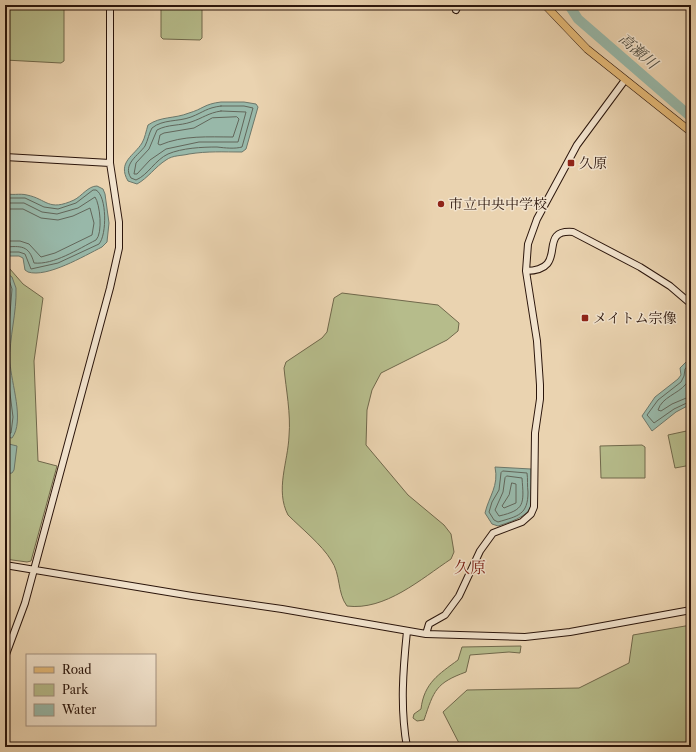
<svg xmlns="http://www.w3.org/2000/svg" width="696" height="752" font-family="'Libre Caslon Text','Noto Serif JP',serif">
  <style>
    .green { fill: #b6bc8b; stroke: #70684b }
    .water { fill: #98b8a9; stroke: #6c776a }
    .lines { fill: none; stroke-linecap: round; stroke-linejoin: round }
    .shore { stroke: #62665a; stroke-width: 1 }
    .river { stroke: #98b8a9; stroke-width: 10 }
    .secondary-casing { stroke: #2b150b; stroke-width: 8 }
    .primary-casing { stroke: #2b150b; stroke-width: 8 }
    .secondary { stroke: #f1e2cc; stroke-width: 6 }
    .primary { stroke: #e5ba78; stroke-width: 7 }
    .poi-dot { fill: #8f2418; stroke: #f1e2cc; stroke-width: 1.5 }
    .labels { text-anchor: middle; stroke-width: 3; stroke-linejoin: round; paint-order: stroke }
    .poi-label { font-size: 14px; fill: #2b150b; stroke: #f1e2cc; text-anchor: start }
    .water-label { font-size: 15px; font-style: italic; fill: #514e42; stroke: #f1e2cc }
    .quarter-label { font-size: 16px; fill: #7a1f14; stroke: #f1e2cc }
  </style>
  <rect width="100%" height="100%" fill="#ead3b0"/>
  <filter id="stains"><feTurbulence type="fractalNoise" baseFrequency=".005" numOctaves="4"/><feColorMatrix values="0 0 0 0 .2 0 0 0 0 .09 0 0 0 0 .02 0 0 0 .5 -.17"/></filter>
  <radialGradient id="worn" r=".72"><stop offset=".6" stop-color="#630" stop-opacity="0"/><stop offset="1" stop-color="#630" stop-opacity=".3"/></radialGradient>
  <path class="green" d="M5 5H64V61L61 63 5 60Z
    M161 5H202V38L200 40 163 39 161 37Z
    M5 268 10 269 23 284 43 298 34 361 38 461 57 466 31 561 27 562 5 559Z
    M342 293 438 305 459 323 458 331 447 340 381 373 372 390 367 410 366 445 408 495 444 525 451 534 454 552 451 559C421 579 385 611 347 606 337 593 341 574 331 560 322 545 301 528 288 515 275 490 288 462 289 436 291 414 286 389 284 368L286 362 322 338 327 332 334 298Z
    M691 430V465L675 468 668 435Z
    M642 445 645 447V478H601L600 446Z
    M691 625V747H461L443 712 467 690 579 688 629 663 633 635Z
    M521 646 520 653 509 652 470 655 466 672C436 683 434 690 424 720L417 721 413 718 414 714 421 709C424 683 439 674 458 660L462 647Z"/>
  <path class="water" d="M221 102H244L256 104 258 107 246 149 242 152C223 152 208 151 189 154 181 156 173 155 166 160 155 167 148 178 137 184L128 181C117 162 134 156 142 143 145 138 146 131 148 125 161 116 174 119 189 113 203 109 204 104 221 102Z
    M97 186 103 189 105 194 109 223 107 242 102 247C84 256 47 278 28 272L25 270 23 258 19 256H5V193C12 196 19 193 27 195 47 199 48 212 74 200 82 196 88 186 97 186Z
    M5 272 12 277 16 288C17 313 9 337 10 362 11 383 25 421 12 438L5 437Z
    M691 357V404L676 412 652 431 642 416 655 397 678 379 681 375 680 368Z
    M5 443 17 446 14 470 12 473 5 474Z
    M495 467 531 469C532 508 539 513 498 526L492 524 485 513C489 496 499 486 495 467Z"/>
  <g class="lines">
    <path class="shore" d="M221 106H244L253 108 242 147C235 149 225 148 217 147 202 147 182 148 168 154 155 160 148 175 136 180L131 178C122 164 139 155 145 146 148 140 149 133 152 128 163 119 178 122 191 117 204 112 206 108 221 106Z
      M221 111 246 112 238 142H199L166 149 150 160 137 174H134L136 163 149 149 157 130C168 124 180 126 191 122 203 118 208 113 221 111Z
      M237 117 239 119 233 137C209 137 183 135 160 145L158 144 160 135 164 133 194 128 212 118Z
      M5 198H25L44 207 58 209 76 203 93 190H96C107 196 107 235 99 244L58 263 31 269 25 254 19 252H5
      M5 203H24L42 212 57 214 78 208 95 197C100 204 103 233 96 240 78 249 54 265 34 263 29 245 21 246 5 247
      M5 209H23L41 218 58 220 73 216 90 208 94 223 92 235 55 253 41 257 29 244 20 241H5
      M5 276 9 280 12 289 6 362 13 417 11 433 5 434
      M691 362 685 369 684 376 681 382 658 400 647 415 654 423 674 409 691 401
      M691 369C688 374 690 379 686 384 678 394 662 397 658 410L661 411 672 404 691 396
      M503 471 527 473C528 479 527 486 528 492 528 515 518 516 498 522L494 520 489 512 492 502 499 490 501 473Z
      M507 476 522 478C524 504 525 510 499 516L495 510 503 492 505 478Z
      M512 483 516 484V503L504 508 502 506 509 495Z"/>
    <path class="river" d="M569 5 578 19 691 117"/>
    <g class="secondary-casing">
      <path id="secondary" d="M456 10 458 5
        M5 157 110 163
        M526 271C571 270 535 229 573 232L640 267 670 286 691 304
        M5 565 192 596 282 609 426 634 525 637 570 632 691 610
        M407 631C403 670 400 708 407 747
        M426 634 429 624 445 615 459 596 480 551 493 533 522 522 531 514 534 507 535 433 540 399V385L537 341 526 271 528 244 537 219 577 145 625 80
        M5 657 25 603 110 288 119 248V222L110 163V5"/>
    </g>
    <g class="primary-casing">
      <path id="primary" d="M545 5 587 49 691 132"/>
    </g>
    <use href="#secondary" class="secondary"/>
    <use href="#primary" class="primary"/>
  </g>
  <g class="poi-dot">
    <rect x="567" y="159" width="8" height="8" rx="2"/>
    <circle cx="441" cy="204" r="4"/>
    <rect x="581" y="314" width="8" height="8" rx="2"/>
  </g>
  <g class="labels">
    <g class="poi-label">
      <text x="579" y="168">久原</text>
      <text x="449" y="209">市立中央中学校</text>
      <text x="593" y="323">メイトム宗像</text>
    </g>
    <g class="water-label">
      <text transform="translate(638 51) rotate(41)" y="5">高瀬川</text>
    </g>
    <g class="quarter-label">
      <text x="470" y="573">久原</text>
    </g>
  </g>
  <rect width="696" height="752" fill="none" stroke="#ead3b0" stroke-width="20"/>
  <rect x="6" y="6" width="684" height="740" fill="none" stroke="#2b150b" stroke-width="2"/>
  <rect x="10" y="10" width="676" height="732" fill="none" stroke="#2b150b"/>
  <rect x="26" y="654" width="130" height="72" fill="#f1e2cc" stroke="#a2907f"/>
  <rect x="34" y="667" width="20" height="6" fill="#e5ba78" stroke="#a2907f"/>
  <text x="62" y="674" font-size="12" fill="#2b150b">Road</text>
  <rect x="34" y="684" width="20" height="12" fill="#b6bc8b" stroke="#a2907f"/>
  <text x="62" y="694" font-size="12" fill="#2b150b">Park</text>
  <rect x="34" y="704" width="20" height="12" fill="#98b8a9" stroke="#a2907f"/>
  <text x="62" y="714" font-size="12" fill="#2b150b">Water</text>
  <rect width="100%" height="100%" filter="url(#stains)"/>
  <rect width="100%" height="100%" fill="url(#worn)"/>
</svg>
